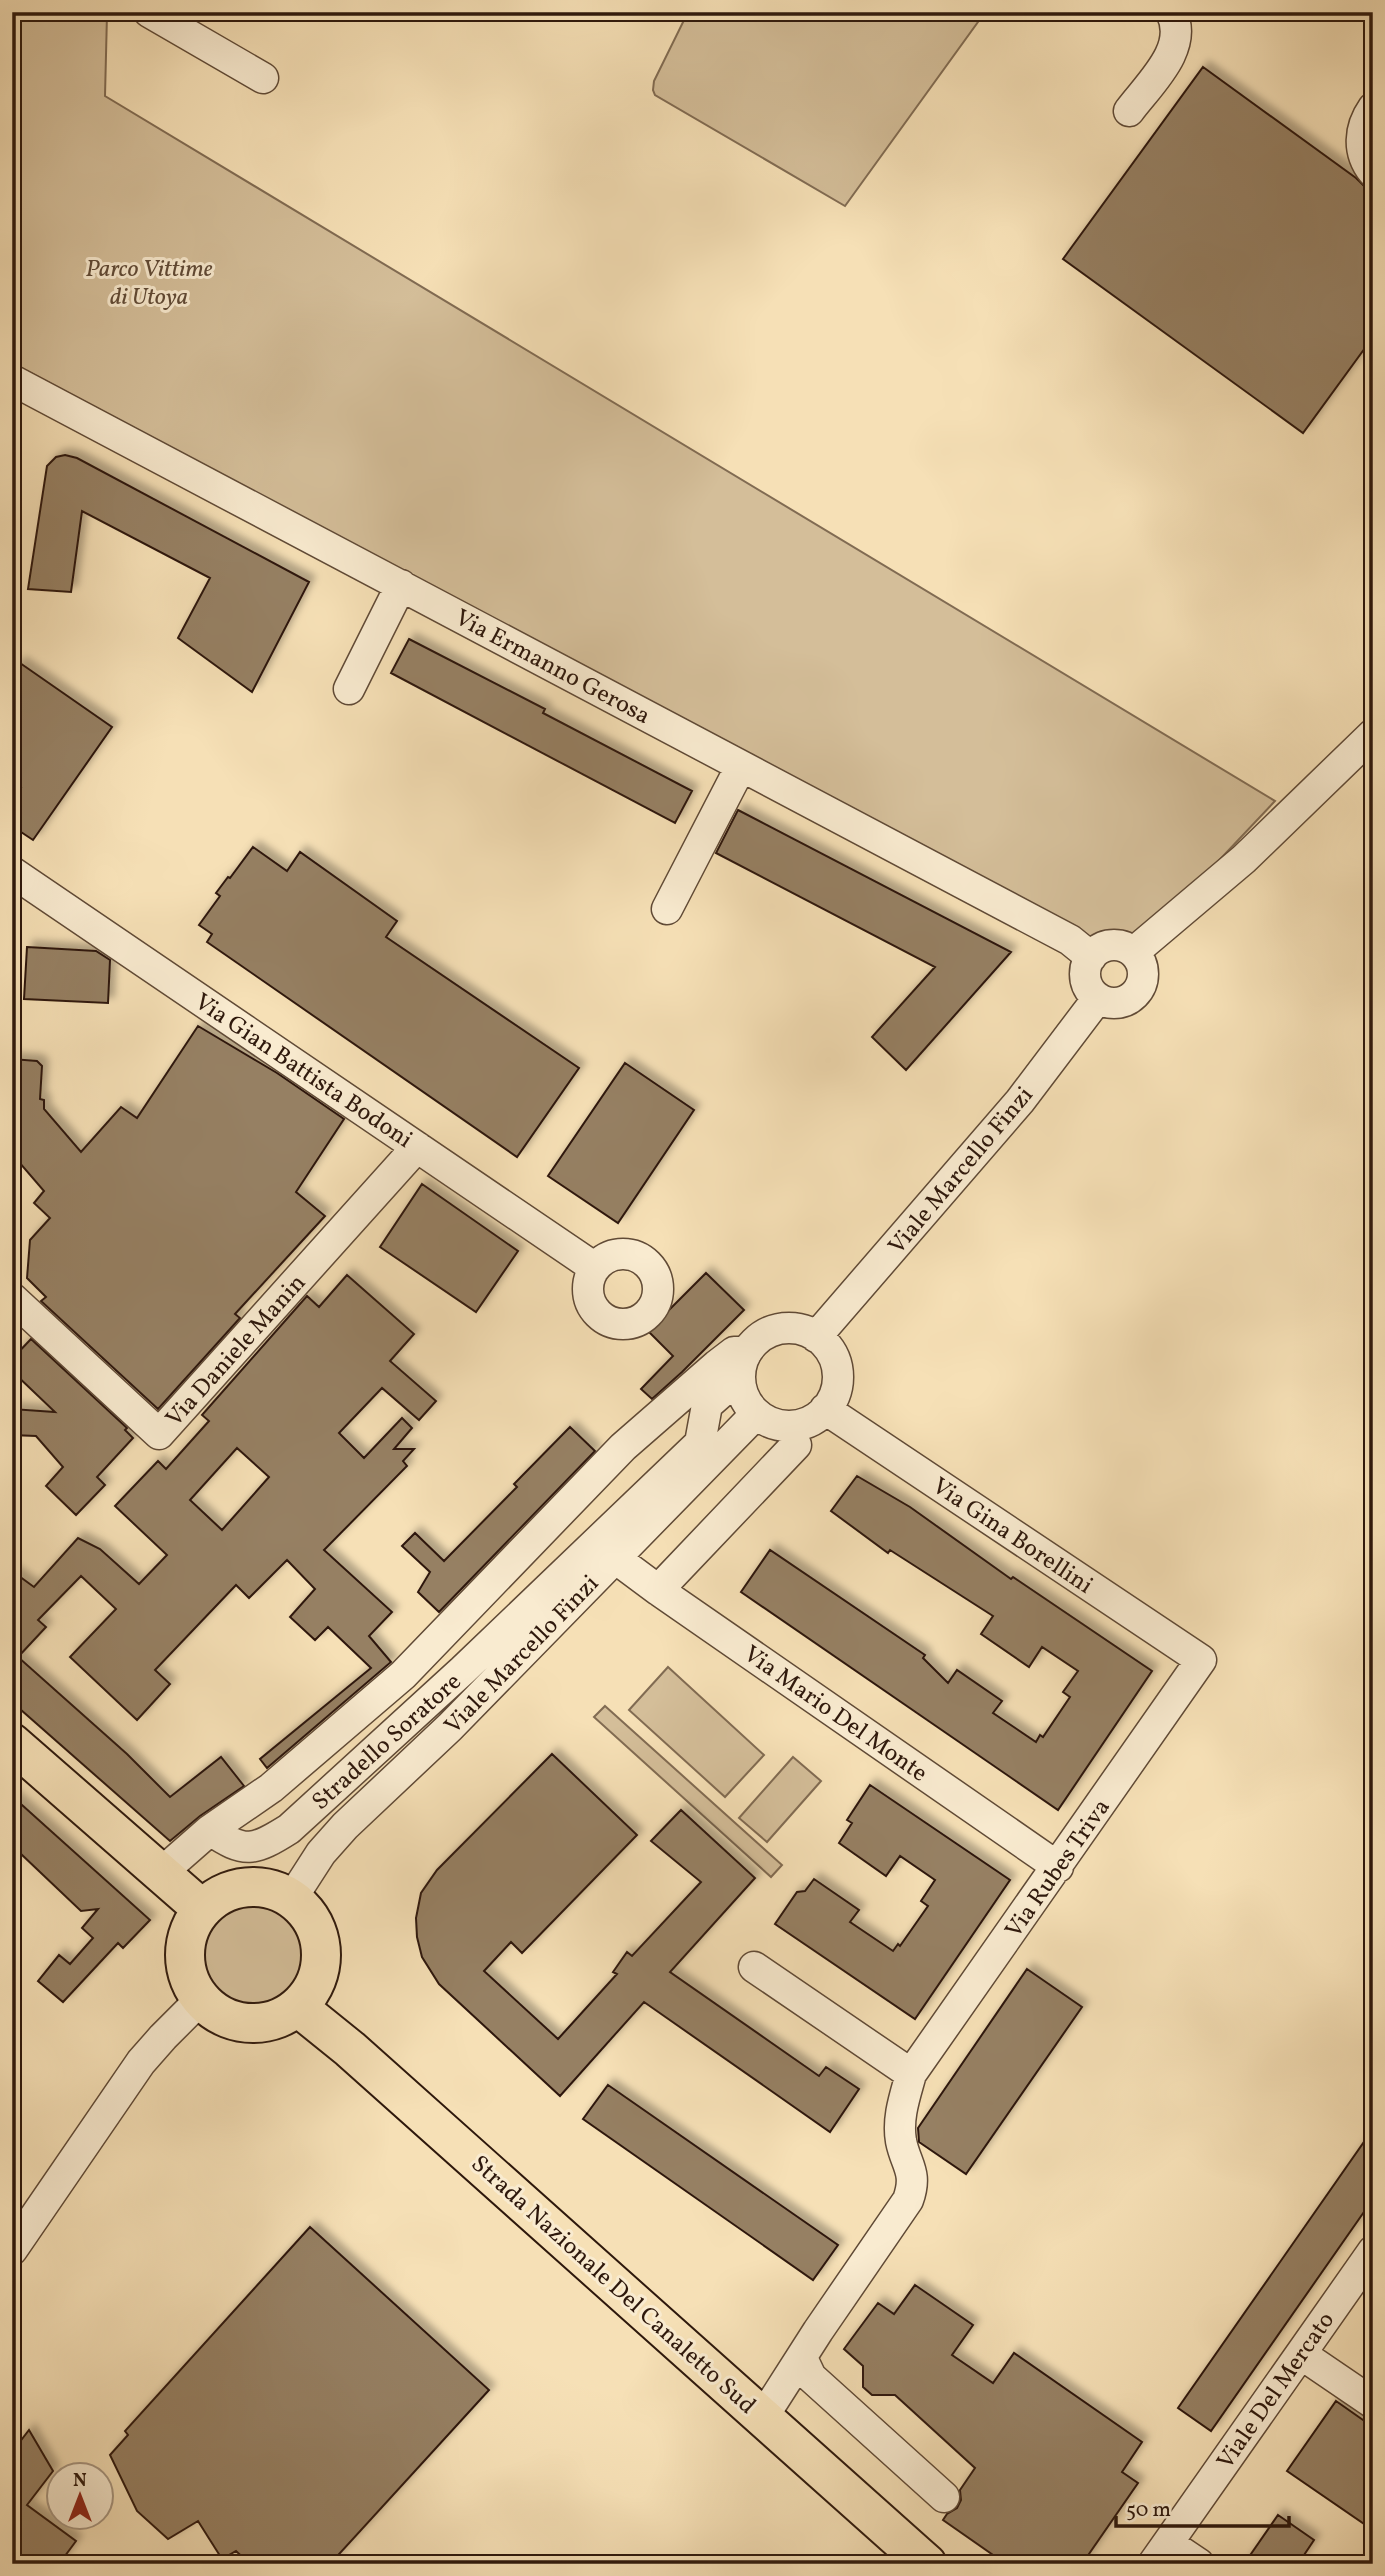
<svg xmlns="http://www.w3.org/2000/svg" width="1385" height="2576" font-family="Vollkorn,serif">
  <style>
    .green { fill: #d4be99; stroke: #816b52; stroke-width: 2 }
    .building { fill: #968064; stroke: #2e180c; stroke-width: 2; fill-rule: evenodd; filter: url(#shadow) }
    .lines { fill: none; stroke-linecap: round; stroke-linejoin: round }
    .minor-casing { stroke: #604a36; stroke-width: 33 }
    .major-casing { stroke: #2e180c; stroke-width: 42 }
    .minor { stroke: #f9ebd0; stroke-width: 30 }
    .major { stroke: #f6e0b6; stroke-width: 38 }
    .labels { text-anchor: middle; stroke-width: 6; stroke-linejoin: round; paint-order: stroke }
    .park-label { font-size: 24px; font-style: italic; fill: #604a36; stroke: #f9ebd0 }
    .street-label { font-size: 24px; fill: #2e180c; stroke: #f9ebd0 }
  </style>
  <defs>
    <filter id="shadow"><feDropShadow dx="6" dy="-6" stdDeviation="3.5" flood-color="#0004"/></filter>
  </defs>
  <rect width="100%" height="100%" fill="#f6e0b6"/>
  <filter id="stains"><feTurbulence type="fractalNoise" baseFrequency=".00286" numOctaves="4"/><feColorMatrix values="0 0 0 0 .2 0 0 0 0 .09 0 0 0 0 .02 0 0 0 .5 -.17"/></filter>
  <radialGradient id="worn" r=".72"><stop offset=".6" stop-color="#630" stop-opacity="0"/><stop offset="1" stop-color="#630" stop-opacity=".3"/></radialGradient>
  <path class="green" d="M12 12 107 14 105 96 1275 801 1141 943 1092 939 12 363Z
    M688 12H960L983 15 845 206 655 95 653 90 654 81Z
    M668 1667 764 1755 725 1797 629 1710Z
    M605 1706 782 1865 771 1877 594 1717Z
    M793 1757 821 1781 767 1842 739 1818Z
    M200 1957a53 53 0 1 1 106 0a53 53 0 1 1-106 0Z"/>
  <path class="building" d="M1203 67 1356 178 1365 187 1373 190V337L1303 433 1063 259Z
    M65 455 77 458 309 582 252 692 178 638 210 578 82 511 71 592 28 589 47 466 56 457Z
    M409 639 545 709 543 713 692 791 675 823 391 673Z
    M20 663 112 727 33 840 12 826V801L21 788 12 781V672Z
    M738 810 1011 952 906 1070 872 1037 935 967 716 853Z
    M253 847 287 871 300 852 397 921 386 937 579 1068 517 1157 207 942 212 934 199 925 220 896 216 893 228 877 230 878Z
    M27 947 96 951 110 960 108 1003 24 999Z
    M198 1026 277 1073 344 1119 296 1192 325 1216 235 1314 240 1318 158 1409 41 1301 46 1297 27 1278 30 1240 50 1218 34 1203 44 1191 12 1154V1059L37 1061 42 1066 40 1099 44 1100V1109L81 1152 121 1107 137 1118Z
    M625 1063 694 1110 618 1223 548 1176Z
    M422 1184 518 1251 476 1312 380 1247Z
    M706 1273 744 1310 682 1372 652 1399 641 1389 673 1356 648 1331Z
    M347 1275 414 1334 390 1361 436 1401 419 1420 382 1388 339 1433 364 1458 402 1418 412 1428 394 1449H414L403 1461 407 1466 324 1550 392 1612 369 1636 391 1662 267 1768 260 1759 371 1668 328 1627 315 1640 290 1617 315 1589 287 1560 249 1598 236 1585 155 1670 170 1684 137 1720 70 1657 116 1609 81 1576 38 1620 46 1627 18 1657 127 1754 170 1797 221 1757 244 1786 200 1816 170 1841 12 1702V1571L34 1587 78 1538 100 1549 139 1584 167 1555 115 1506 158 1461 166 1469 209 1421 202 1415 307 1296 319 1307ZM237 1448 269 1477 222 1530 190 1500Z
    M31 1339 127 1428 125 1430 133 1438 97 1477 105 1485 76 1515 46 1486 63 1467 36 1436 12 1435V1409L55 1412 12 1371V1359Z
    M570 1427 595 1451 439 1612 418 1592 430 1572 402 1546 415 1533 444 1561 517 1487 514 1484Z
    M857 1476 910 1507 1011 1579 1013 1577 1152 1671 1058 1810 741 1592 770 1550 925 1655 923 1658 948 1683 957 1670 1002 1701 993 1713 1036 1742 1040 1735 1043 1737 1070 1697 1063 1692 1078 1671 1042 1647 1029 1667 981 1634 993 1616 890 1550 888 1553 831 1511Z
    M552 1754 637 1835 522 1953 511 1942 484 1971 558 2039 617 1974 613 1972 627 1952 632 1956 701 1882 651 1841 681 1810 755 1878 670 1972 819 2076 826 2067 859 2089 830 2132 644 2002 560 2096 439 1984 422 1957 417 1937 416 1918 421 1893 437 1870Z
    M870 1785 1010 1880 915 2019 775 1924 797 1892 805 1891 814 1879 859 1910 850 1922 893 1951 898 1944 900 1946 928 1906 921 1901 935 1880 900 1856 886 1876 839 1843 852 1823 847 1820Z
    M12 1796 150 1920 123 1948 118 1943 63 2002 38 1981 59 1955 70 1964 93 1938 82 1928 98 1909 81 1911 21 1854 12 1864Z
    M1027 1969 1082 2007 966 2174 919 2142 918 2128Z
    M608 2085 838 2245 813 2280 583 2119Z
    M1373 2129V2199L1211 2431 1178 2408Z
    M310 2227 489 2390 330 2564H250L236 2551 222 2559 198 2521 168 2539 137 2511 110 2455 128 2435 125 2431Z
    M915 2285 973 2325 952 2355 993 2383 1014 2353 1142 2442 1122 2472 1138 2483 1082 2564H1006L943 2520 947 2514 957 2508 961 2500 960 2490 975 2468 895 2395H872L863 2387V2366L844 2349 878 2303 894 2314Z
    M1336 2401 1373 2427V2530L1287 2471Z
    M29 2430 53 2471 27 2505 76 2541 59 2564H12V2452Z
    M1278 2515 1314 2540 1298 2564H1244Z"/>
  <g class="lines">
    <g class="minor-casing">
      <path id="minor" d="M149 12 263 78
        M1373 108C1359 128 1357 152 1373 172
        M1129 111C1149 84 1190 48 1171 12
        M12 380 1070 940 1091 957
        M349 689 401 585
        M12 872 595 1268
        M667 909 741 766
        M1085 974a29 29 0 1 1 58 0a29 29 0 1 1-58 0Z
        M1134 952 1244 859 1373 734
        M588 1289a35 35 0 1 1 70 0a35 35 0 1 1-70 0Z
        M12 1298 159 1434 417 1147
        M740 1377a49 49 0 1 1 98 0a49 49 0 1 1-98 0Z
        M816 1337 1020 1101 1098 998
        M615 1558 658 1590 1058 1867
        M658 1590 796 1445
        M210 1830C245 1854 254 1851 289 1829L463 1670 700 1443 707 1405 740 1376
        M161 1873 210 1830 271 1788 403 1675 623 1447 717 1365 734 1352H747
        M292 1898 321 1853 345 1826 450 1727 756 1414
        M754 1967 911 2074
        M12 2250 141 2062 163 2037 201 1999
        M1301 2354 1373 2403
        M802 2358 811 2377 944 2497
        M763 2417 818 2331 908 2200C918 2172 906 2166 901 2141 897 2118 905 2096 911 2074L1201 1660 825 1409
        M1168 2543 1199 2564
        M1153 2564 1373 2251"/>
    </g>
    <g class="major-casing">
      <path id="major" d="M12 1743 202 1909
        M185 1955a68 68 0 1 1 136 0a68 68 0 1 1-136 0Z
        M298 2007 350 2049 927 2564"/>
    </g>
    <use href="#minor" class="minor"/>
    <use href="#major" class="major"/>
  </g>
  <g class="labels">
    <g class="park-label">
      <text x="149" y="276">Parco Vittime<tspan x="149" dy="28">di Utoya</tspan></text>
    </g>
    <g class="street-label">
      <text transform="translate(553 666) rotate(28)" y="8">Via Ermanno Gerosa</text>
      <text transform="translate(304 1070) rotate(34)" y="8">Via Gian Battista Bodoni</text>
      <text transform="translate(960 1170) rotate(-50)" y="8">Viale Marcello Finzi</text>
      <text transform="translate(235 1350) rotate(-48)" y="8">Via Daniele Manin</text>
      <text transform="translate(1013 1535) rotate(34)" y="8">Via Gina Borellini</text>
      <text transform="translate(521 1654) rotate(-46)" y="8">Viale Marcello Finzi</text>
      <text transform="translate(836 1713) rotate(35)" y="8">Via Mario Del Monte</text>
      <text transform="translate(386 1741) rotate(-42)" y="8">Stradello Soratore</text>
      <text transform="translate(1057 1868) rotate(-55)" y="8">Via Rubes Triva</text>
      <text transform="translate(614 2284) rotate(42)" y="8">Strada Nazionale Del Canaletto Sud</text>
      <text transform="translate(1275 2390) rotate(-55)" y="8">Viale Del Mercato</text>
    </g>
  </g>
  <rect width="1385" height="2576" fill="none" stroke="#f6e0b6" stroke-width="42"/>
  <rect x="14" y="14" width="1357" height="2548" fill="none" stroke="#2e180c" stroke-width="3.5"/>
  <rect x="21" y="21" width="1343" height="2534" fill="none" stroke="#2e180c" stroke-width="2"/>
  <g transform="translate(80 2496)"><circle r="33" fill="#f9ebd0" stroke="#a89782" stroke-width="2"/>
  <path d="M0-5L12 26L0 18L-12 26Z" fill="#8f2418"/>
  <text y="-10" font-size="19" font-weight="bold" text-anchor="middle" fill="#2e180c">N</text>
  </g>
  <path d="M1116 2516v10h173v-10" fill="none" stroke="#2e180c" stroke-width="3.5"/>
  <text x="1126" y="2516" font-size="21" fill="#2e180c" stroke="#f9ebd0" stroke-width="5" paint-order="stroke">50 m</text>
  <rect width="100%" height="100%" filter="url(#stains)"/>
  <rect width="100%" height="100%" fill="url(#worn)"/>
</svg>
